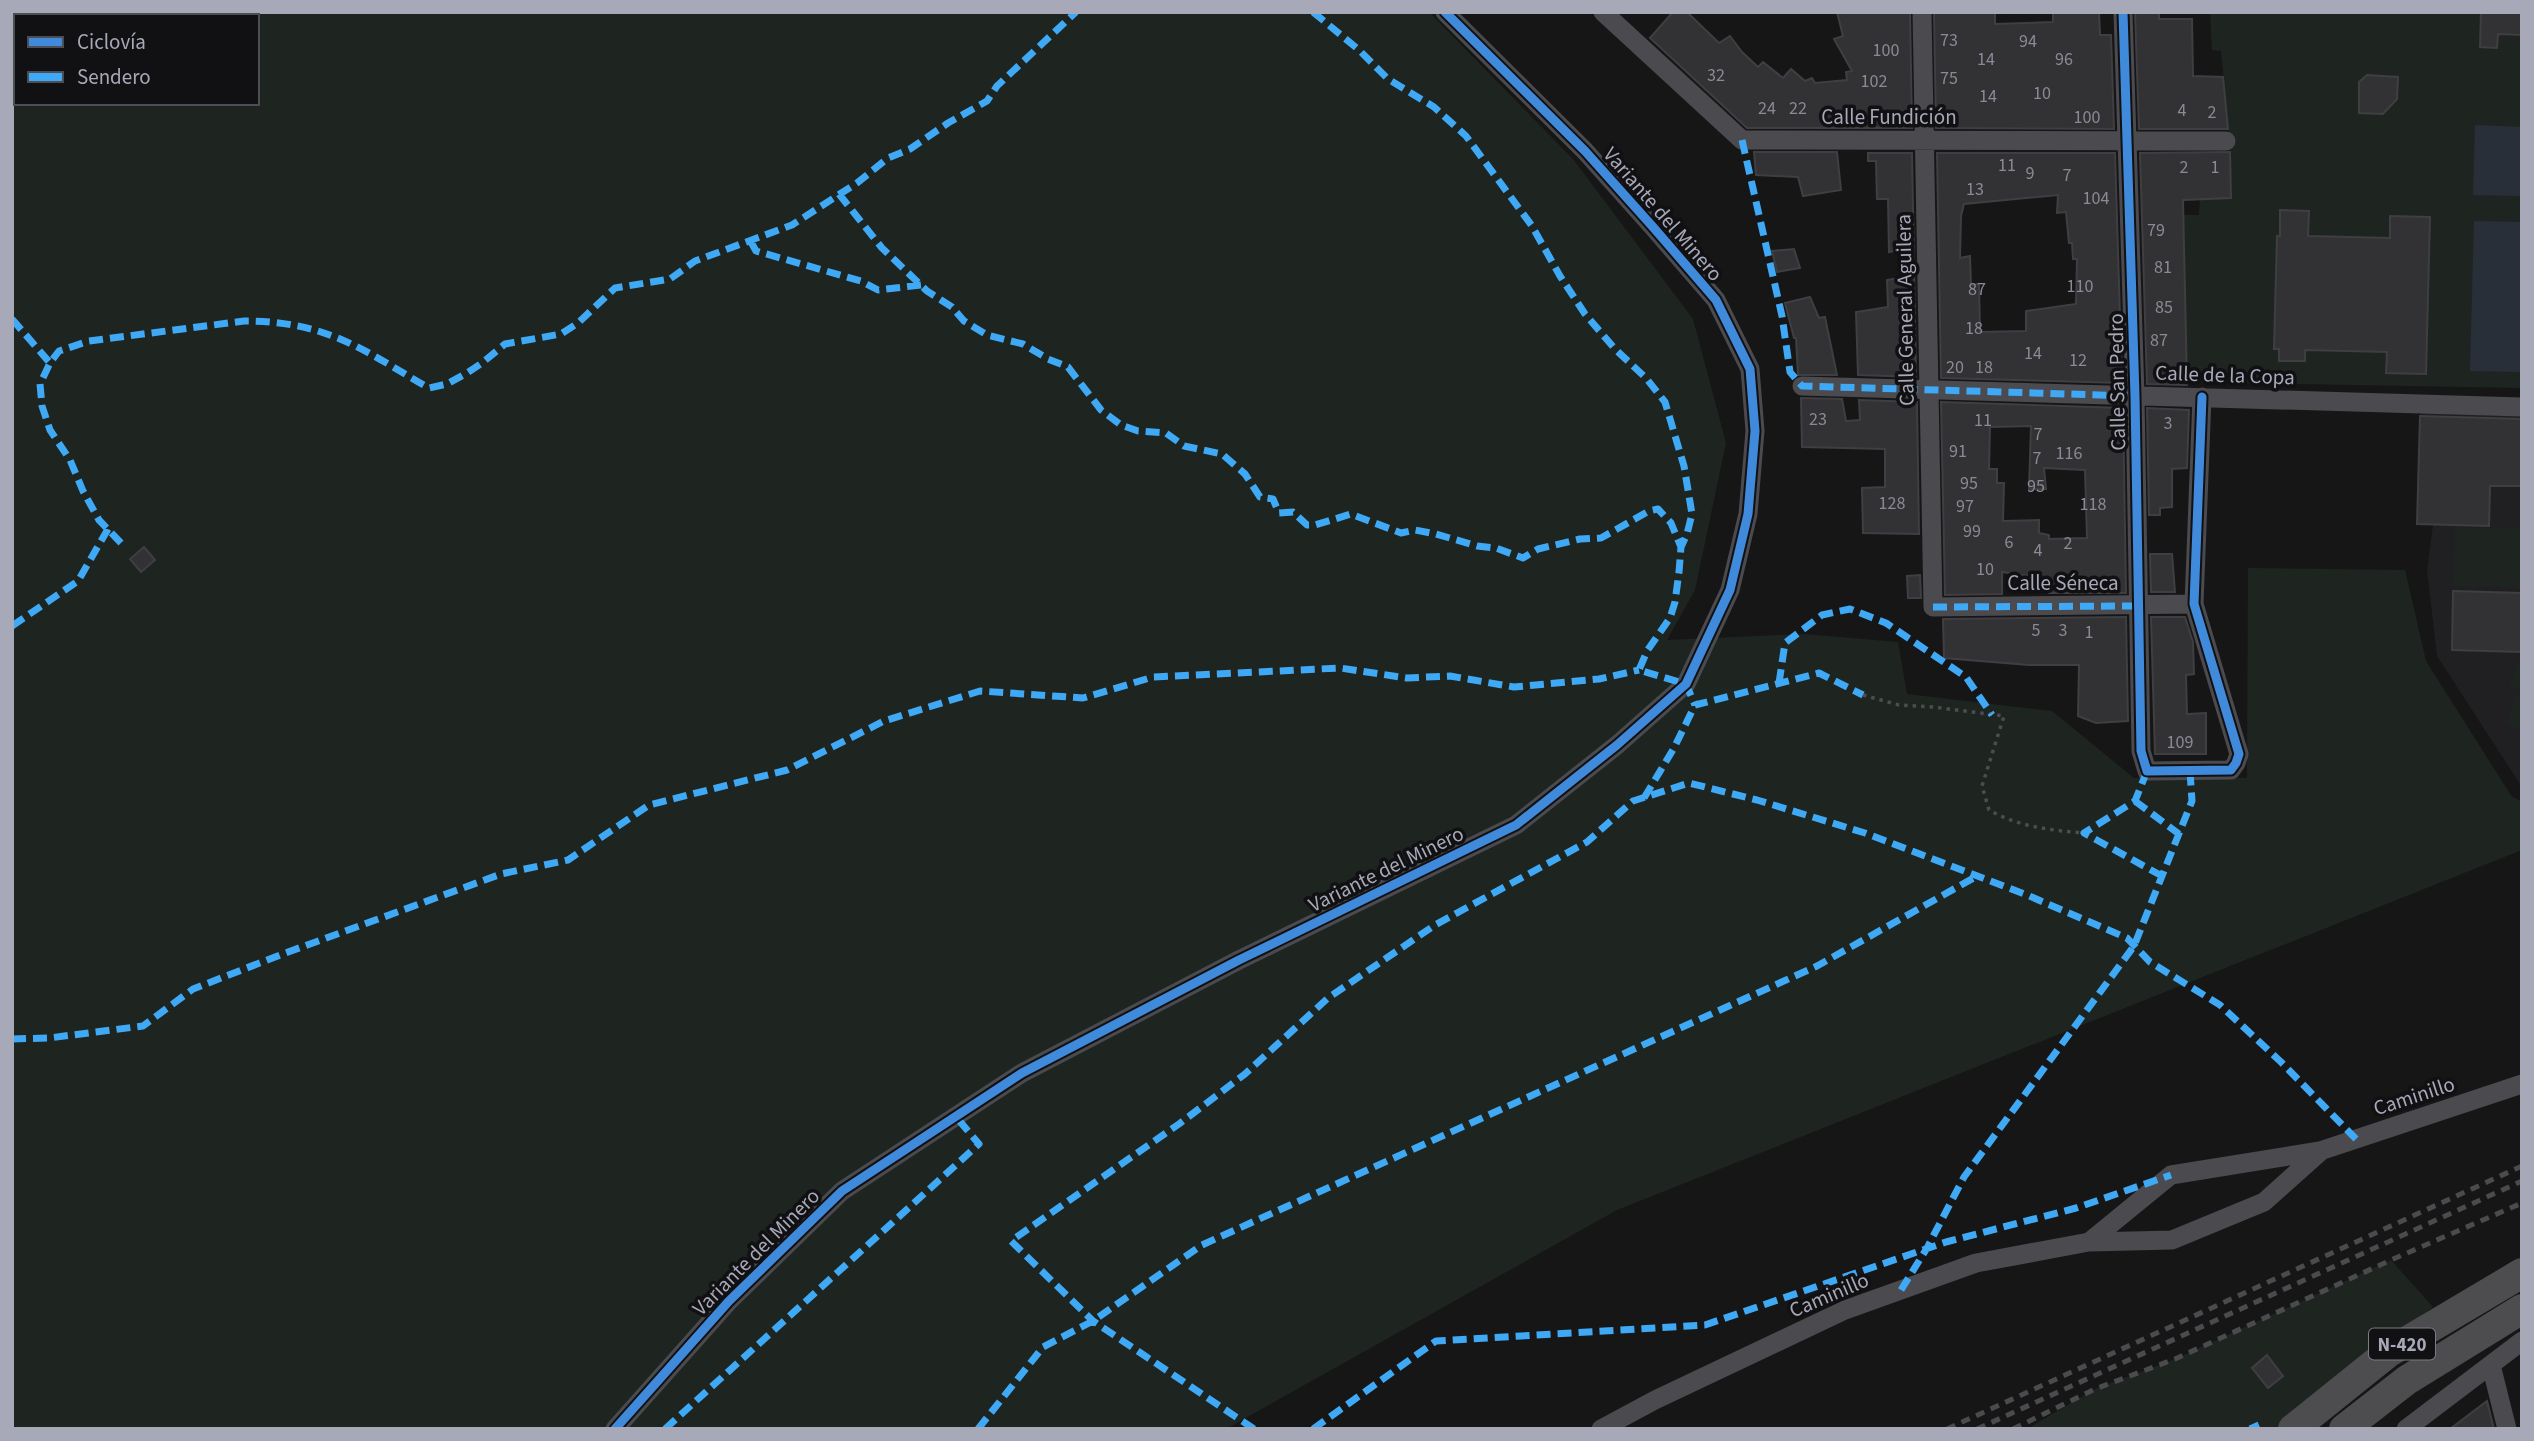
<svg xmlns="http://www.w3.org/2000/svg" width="2534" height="1441" font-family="'Source Sans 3',sans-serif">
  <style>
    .built { fill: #202022 }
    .green { fill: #1e2520; fill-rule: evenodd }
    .water { fill: #292f39 }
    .building { fill: #323234; stroke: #3f3e42; stroke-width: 2; fill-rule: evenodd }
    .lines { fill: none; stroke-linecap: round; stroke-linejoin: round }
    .path { stroke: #4c4c51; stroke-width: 3.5; stroke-dasharray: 3.5 5; stroke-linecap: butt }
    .minor { stroke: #4a4a4f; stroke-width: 19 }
    .highway { stroke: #4d4d50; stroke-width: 30 }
    .rail { stroke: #4b4b4f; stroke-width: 5; stroke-dasharray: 9 7; stroke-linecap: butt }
    .quiet { stroke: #3fa9f5; stroke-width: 7; stroke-dasharray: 14 7; stroke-linecap: butt }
    .cycleway-casing { stroke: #111012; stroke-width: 13 }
    .cycleway { stroke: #408adc; stroke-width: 9 }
    .labels { text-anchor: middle; stroke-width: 7; stroke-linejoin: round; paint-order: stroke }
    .number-label { font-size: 18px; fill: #8a8a97 }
    .shield { fill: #111012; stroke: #7a7a86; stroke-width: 2 }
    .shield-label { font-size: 19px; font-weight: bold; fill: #a7a8b8 }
    .street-label { font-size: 21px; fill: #a7a8b8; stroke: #111012 }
  </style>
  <rect width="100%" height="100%" fill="#161616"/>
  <path class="built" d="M2421 404 2522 407V787L2437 656 2427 570 2433 525 2417 524Z"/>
  <path class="green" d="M12 12H1429L1573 159 1693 319 1726 443 1695 590 1667 640 1803 634 1898 642 1907 694 2052 711 2134 778H2247L2248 568 2405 570 2426 661 2512 797 2522 801V850L1617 1210 1226 1429H12ZM16 16H257V103H16Z
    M2210 12H2522V388L2187 382 2183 215H2199L2200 199 2231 198V155L2221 51 2212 50Z
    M2455 528H2522V588L2453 586Z
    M2517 662 2522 664V691L2509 687Z
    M2516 695 2522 697V731L2506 725Z
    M2391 1260 2433 1307 2281 1429H2027L2095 1389 2175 1359Z"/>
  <path class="water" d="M2475 125 2522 127V196L2473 195Z
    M2474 221 2522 222V372L2470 371Z"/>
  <path class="building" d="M1673 12H1687L1719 43 1730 36 1742 52 1758 67 1763 62 1783 78 1791 69 1805 81 1812 78 1815 83 1847 80 1846 72 1852 71 1834 39 1843 36 1837 12H1910L1912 128H1747L1650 38Z
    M1934 12H1995V24L2053 22V12H2099L2100 35H2111L2114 129 1936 128Z
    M2135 12H2159V19H2192L2193 76 2223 77 2228 129H2139Z
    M2481 12H2522V35L2498 34 2497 48 2480 47Z
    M2367 75 2398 77 2397 99 2383 114 2359 113V82Z
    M1754 152H1837L1841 190 1803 196 1798 177 1756 175Z
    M2230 152 2231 198 2183 200 2187 385 2147 384 2140 153Z
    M1868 153H1912L1916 377 1858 375 1856 312 1888 307 1887 280 1909 276 1904 249 1889 252 1888 199H1877L1876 161H1868Z
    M1937 153H2115L2122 383 1941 378ZM2058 195 2057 213 2066 212 2069 243H2072L2073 259H2077L2076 304 2026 311V331L1980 332 1979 284 1971 285 1970 256 1960 258 1961 216 1964 204Z
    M2280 210 2309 211 2308 236 2390 238V216L2430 217 2426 374 2386 373 2387 352 2305 350V361H2279V349H2274L2277 236H2280Z
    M1794 249 1800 268 1777 272 1772 251Z
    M1810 297 1819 318 1825 317 1837 375H1798L1796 338H1794L1785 303Z
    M1801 398 1842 399 1846 421 1860 420 1859 400 1917 402 1919 534 1863 533 1862 488 1885 487V449L1802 447Z
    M1941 402 2123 408 2126 593H2049V579L2002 572V594L1945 595ZM2031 426 2029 489H2046L2044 468 2085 470 2087 538 2049 539V535L2039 533V520L2003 521 2004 483H1997V469H1989L1990 427Z
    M2147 408 2189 410 2187 468 2172 469V507L2160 508V515H2149Z
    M2420 416 2522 419V486H2490L2489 526 2417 524Z
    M144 547 155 560 141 572 130 559Z
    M2150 554H2172L2175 592H2151Z
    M1920 575 1921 598H1908L1907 576Z
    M2453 591 2522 593V652L2452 650Z
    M2126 617 2128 721 2096 723 2078 716 2079 665H2029L1944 658 1943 619Z
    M2151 617H2185L2193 642 2194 674 2186 675 2187 714 2206 713V754H2155Z
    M2267 1355 2283 1376 2268 1388 2252 1368Z
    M2487 1401 2494 1429H2450Z"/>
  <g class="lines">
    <path class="path" d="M1863 695 1899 705 1933 707 2004 716 1982 786 1989 810C2019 827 2050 830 2084 833"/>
    <path class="minor" d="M1603 12 1742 140 2226 141
      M1922 12 1933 607 2194 604
      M2123 12 2135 396 2141 751 2147 771 2231 770 2236 763 2239 754 2194 604 2202 397
      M1802 386 2522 407
      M2089 1242 2172 1240 2264 1202 2320 1152
      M2491 1365 2507 1429
      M615 1429 729 1301 842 1191 1022 1073 1239 960 1516 825 1617 745 1686 684 1730 590 1748 514 1755 431 1750 369 1716 300 1653 227 1585 151 1445 12
      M1601 1429 1655 1400 1845 1310 1976 1263 2089 1242 2171 1175 2320 1151 2522 1084
      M2406 1429 2522 1341"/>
    <path class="highway" d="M2293 1429 2389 1352 2522 1273
      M2344 1429 2407 1380 2522 1309"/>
    <path class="rail" d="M1947 1429 2522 1166
      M1977 1429 2522 1181
      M2013 1429 2095 1389 2175 1359 2391 1260 2522 1203"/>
    <path class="quiet" d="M1313 12 1359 50 1388 79 1434 107 1466 136 1532 226 1560 276 1585 314 1615 349 1646 378 1665 402 1684 466 1692 514 1687 534 1681 547
      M1742 140 1782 316 1790 372 1802 386 2135 396
      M839 194 882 248 927 291 952 307 964 321 987 335 1023 344 1048 359 1068 367 1101 410 1121 425 1138 431 1166 433 1184 446 1222 454 1245 474 1260 497 1273 499 1279 513 1293 512 1307 525H1315L1351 514 1401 533 1415 530 1436 534 1477 546 1496 548 1523 558 1538 549 1580 539 1601 538 1649 511 1658 509 1671 523 1681 547 1679 572 1675 602 1670 618 1647 651 1639 670 1686 684 1695 705
      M751 242 756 251 861 281 878 290 921 285
      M12 319 50 363
      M121 543 99 520 83 491 70 460 50 430 42 406 40 384 50 363 59 351 89 341 244 321C270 321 298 324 324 333 361 345 395 369 429 388L447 384 467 373 482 363 505 344 561 334 578 323 615 288 670 279 695 261 792 225 857 183 888 158 910 149 948 123 987 101 997 86 1076 12
      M1933 607 2138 606
      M12 626 78 581 108 529
      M1779 683 1785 643 1822 615 1850 609 1886 623 1966 677 1992 715
      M2147 771 2135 801 2084 833 2162 876
      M1644 798 1674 748 1695 705 1819 673 1863 695
      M2135 801 2179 834
      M12 1039 49 1038 143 1026 193 989 280 955 501 874 568 860 649 805 787 770 884 721 980 691 1083 698 1153 677 1340 668 1407 678 1450 676 1514 687 1599 679 1639 670
      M1901 1290 1927 1248 1964 1177 2134 946 2192 801 2190 771
      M665 1429 979 1144 957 1118
      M978 1429 1043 1347 1093 1321 1202 1245 1817 966 1977 876
      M1254 1429 1093 1321 1011 1241 1179 1124 1245 1074 1328 998 1435 925 1587 842 1633 801 1689 783 1757 800 1865 833 2027 895 2127 938 2150 962 2220 1005 2281 1062 2356 1139
      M1313 1429 1436 1341 1705 1325 1946 1242 2076 1208 2171 1175
      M2250 1429 2259 1425"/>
    <g class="cycleway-casing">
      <path id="cycleway" d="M2123 12 2135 396 2141 751 2147 771 2231 770 2236 763 2239 754 2194 604 2202 397
        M615 1429 729 1301 842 1191 1022 1073 1239 960 1516 825 1617 745 1686 684 1730 590 1748 514 1755 431 1750 369 1716 300 1653 227 1585 151 1445 12"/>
    </g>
    <use href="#cycleway" class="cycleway"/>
  </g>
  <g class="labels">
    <g class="number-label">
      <text x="1949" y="46">73</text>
      <text x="2028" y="47">94</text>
      <text x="1886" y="56">100</text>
      <text x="1986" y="65">14</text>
      <text x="2064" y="65">96</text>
      <text x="1716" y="81">32</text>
      <text x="1949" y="84">75</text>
      <text x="1874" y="87">102</text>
      <text x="2042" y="99">10</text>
      <text x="1988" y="102">14</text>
      <text x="1767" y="114">24</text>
      <text x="1798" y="114">22</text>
      <text x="2182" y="116">4</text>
      <text x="2212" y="118">2</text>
      <text x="2087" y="123">100</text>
      <text x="2007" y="171">11</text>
      <text x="2184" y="173">2</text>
      <text x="2215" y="173">1</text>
      <text x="2030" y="179">9</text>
      <text x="2067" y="181">7</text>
      <text x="1975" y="195">13</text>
      <text x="2096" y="204">104</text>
      <text x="2156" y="236">79</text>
      <text x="2163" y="273">81</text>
      <text x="2080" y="292">110</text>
      <text x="1977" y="295">87</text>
      <text x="2164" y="313">85</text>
      <text x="1974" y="334">18</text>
      <text x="2159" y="346">87</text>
      <text x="2033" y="359">14</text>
      <text x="2078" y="366">12</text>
      <text x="1955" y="373">20</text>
      <text x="1984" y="373">18</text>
      <text x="1818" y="425">23</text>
      <text x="1983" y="426">11</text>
      <text x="2168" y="429">3</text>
      <text x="2038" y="440">7</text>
      <text x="1958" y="457">91</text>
      <text x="2069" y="459">116</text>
      <text x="2037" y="464">7</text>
      <text x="1969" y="489">95</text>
      <text x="2036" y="492">95</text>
      <text x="1892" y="509">128</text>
      <text x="2093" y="510">118</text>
      <text x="1965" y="512">97</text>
      <text x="1972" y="537">99</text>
      <text x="2009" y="548">6</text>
      <text x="2068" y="549">2</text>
      <text x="2038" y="556">4</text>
      <text x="1985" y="575">10</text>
      <text x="2036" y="636">5</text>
      <text x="2063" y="636">3</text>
      <text x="2089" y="638">1</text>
      <text x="2180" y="748">109</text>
    </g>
    <rect class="shield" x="2369" y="1328.5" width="66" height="31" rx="5"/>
    <g class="shield-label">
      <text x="2402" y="1351">N-420</text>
    </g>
    <g class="street-label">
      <text x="1889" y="124">Calle Fundición</text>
      <text transform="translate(1663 214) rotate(49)" y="7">Variante del Minero</text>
      <text transform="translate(1905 310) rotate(-91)" y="7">Calle General Aguilera</text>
      <text transform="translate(2225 375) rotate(2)" y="7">Calle de la Copa</text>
      <text transform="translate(2117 382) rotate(-91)" y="7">Calle San Pedro</text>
      <text x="2063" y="590">Calle Séneca</text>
      <text transform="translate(1386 869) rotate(-26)" y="7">Variante del Minero</text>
      <text transform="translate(2414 1096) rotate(-18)" y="7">Caminillo</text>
      <text transform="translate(756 1252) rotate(-45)" y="7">Variante del Minero</text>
      <text transform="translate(1829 1295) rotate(-23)" y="7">Caminillo</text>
    </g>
  </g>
  <rect width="2534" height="1441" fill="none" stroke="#a7a8b8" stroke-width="28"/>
  <rect x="14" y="14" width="245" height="91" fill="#111012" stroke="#4d4d54" stroke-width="2"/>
  <rect x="28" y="37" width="35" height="10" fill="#408adc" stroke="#4d4d54" stroke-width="2"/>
  <text x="77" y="49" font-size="21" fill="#a7a8b8">Ciclovía</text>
  <rect x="28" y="72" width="35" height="10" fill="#3fa9f5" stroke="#4d4d54" stroke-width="2"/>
  <text x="77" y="84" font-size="21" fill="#a7a8b8">Sendero</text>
</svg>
